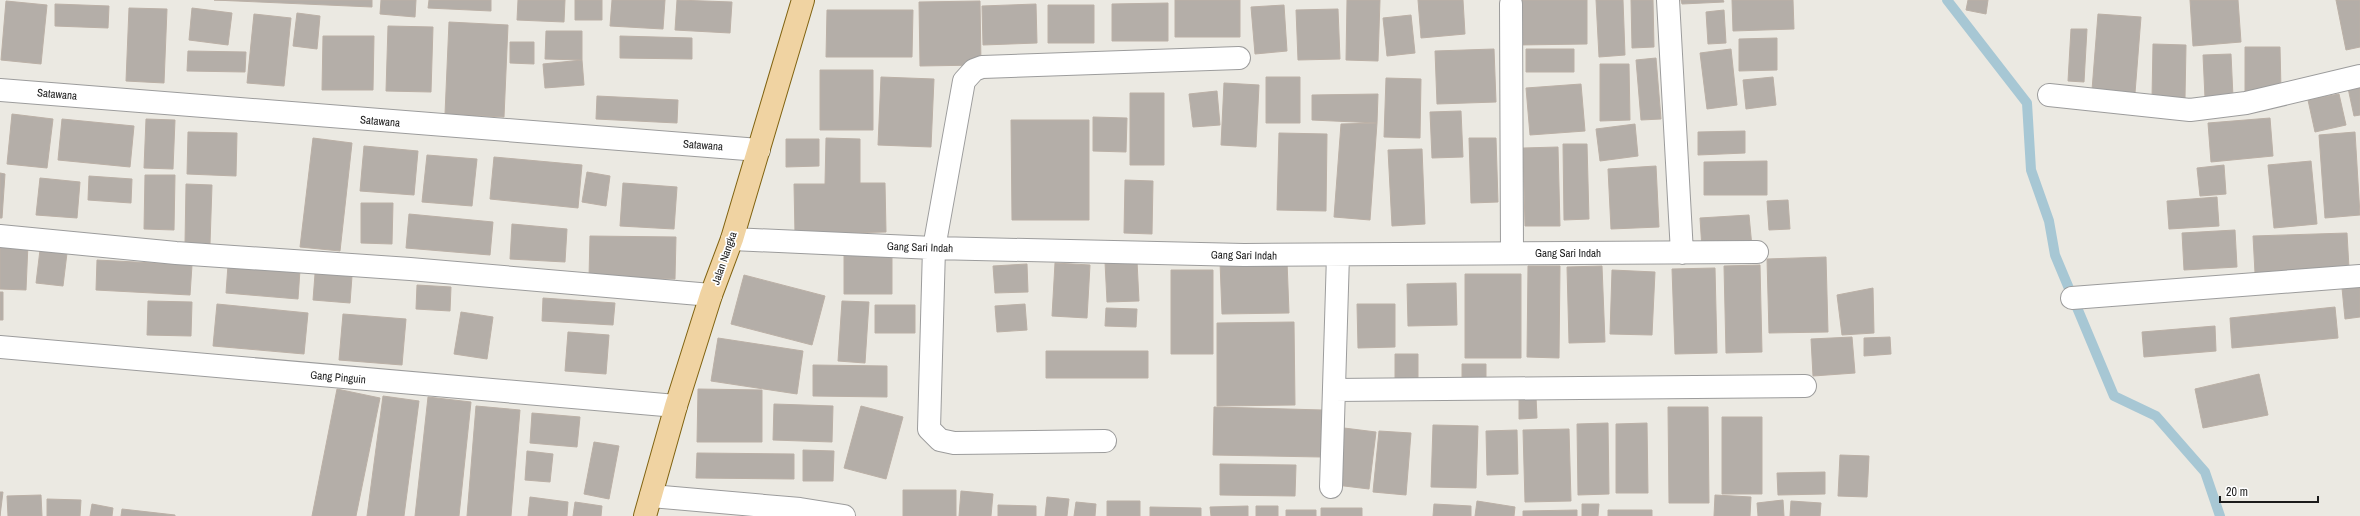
<svg xmlns="http://www.w3.org/2000/svg" width="2360" height="516" font-family="'Archivo Narrow',sans-serif">
  <style>
    .lines { fill: none; stroke-linecap: round; stroke-linejoin: round }
    .stream { stroke: #a7c7d4; stroke-width: 10 }
    .building { fill: #b4aea8; stroke: #bbb0a6 }
    .minor-casing { stroke: #9c9c9c; stroke-width: 24 }
    .major-casing { stroke: #806311; stroke-width: 24 }
    .minor { stroke: #fff; stroke-width: 22 }
    .major { stroke: #f0d3a2; stroke-width: 22 }
    .labels { text-anchor: middle; stroke-width: 3.5; stroke-linejoin: round; paint-order: stroke }
    .street-label { font-size: 11px; fill: #1b1b1b; stroke: #fff }
  </style>
  <rect width="100%" height="100%" fill="#ebe9e2"/>
  <g class="lines">
    <path class="stream" d="M1947 0 2027 103 2031 170 2049 221 2055 255 2114 396 2156 416 2205 472 2220 516"/>
  </g>
  <path class="building" d="M214 0H372V7Z
    M381 0H416L415 17 380 14Z
    M429 0H491V11L428 8Z
    M518 0H565L564 22 517 20Z
    M575 0H602V20H575Z
    M612 0H665L663 29 610 26Z
    M677 0 732 2 730 33 675 30Z
    M1175 0H1240V37H1175Z
    M1347 0H1380L1378 61 1346 60Z
    M1418 0H1463L1465 34 1421 38Z
    M1518 0H1587V44L1518 45Z
    M1596 0H1623L1625 55 1599 57Z
    M1631 0H1653L1654 47 1632 48Z
    M1681 0H1723L1724 2 1682 4Z
    M1732 0H1793L1794 29 1733 31Z
    M1968 0H1988L1986 14 1966 10Z
    M2190 0H2238L2241 42 2193 46Z
    M2336 0H2360V47L2346 50Z
    M6 1 47 5 41 64 1 60Z
    M980 1 981 65 920 66 919 2Z
    M1168 3V41H1112V4Z
    M55 4 109 6 108 28 55 26Z
    M1036 4 1037 43 983 45 982 6Z
    M1048 5H1094V43H1048Z
    M1284 5 1287 51 1255 54 1251 7Z
    M129 8 167 9 164 83 126 81Z
    M192 8 232 13 228 45 189 40Z
    M1338 9 1340 59 1298 60 1296 10Z
    M827 10H913L912 57H826Z
    M1724 10 1726 43 1708 44 1706 12Z
    M297 13 320 16 317 49 293 46Z
    M254 14 291 18 284 86 247 83Z
    M2098 14 2141 17 2135 93 2092 90Z
    M1411 15 1415 53 1387 56 1383 18Z
    M449 22 508 25 504 117 445 114Z
    M388 26 433 27 431 92 386 91Z
    M2071 29H2087L2084 82 2068 81Z
    M546 31H582V60L545 59Z
    M323 36H374L373 90H322Z
    M620 36 692 38V59L620 58Z
    M1777 38V70L1739 71V39Z
    M510 42H534V64L510 63Z
    M2153 44 2186 45 2185 98H2152Z
    M2245 47H2280L2281 90 2245 91Z
    M1494 49 1496 102 1437 104 1435 51Z
    M1526 49H1574V72H1526Z
    M1731 49 1737 105 1707 109 1700 53Z
    M188 51 246 52 245 72 187 71Z
    M2231 54 2233 97 2205 98 2203 55Z
    M1656 58 1661 119 1641 120 1636 60Z
    M582 60 584 85 545 88 543 64Z
    M1600 64H1629L1630 120 1600 121Z
    M820 70H873V130H820Z
    M881 77 934 79 931 147 878 145Z
    M1266 77H1300V123H1266Z
    M1773 77 1776 105 1746 109 1743 80Z
    M1386 78 1421 79 1420 138 1384 137Z
    M1224 83 1259 85 1256 147 1221 145Z
    M1581 84 1585 131 1530 135 1526 88Z
    M2360 86V115L2354 116 2348 88Z
    M1217 91 1220 125 1193 127 1189 94Z
    M1130 93H1164V165H1130Z
    M1378 94 1377 123 1312 120V95Z
    M2339 94 2346 125 2315 132 2308 100Z
    M597 96 678 100 677 123 596 119Z
    M1461 111 1463 157 1432 158 1430 112Z
    M12 114 53 119 47 168 7 164Z
    M1093 117 1127 118 1126 152 1093 151Z
    M2270 118 2273 156 2211 162 2208 123Z
    M62 119 134 126 130 167 58 160Z
    M146 119 175 120 173 169 144 168Z
    M1011 120H1089V220H1012Z
    M1377 123 1370 220 1334 217 1341 124Z
    M1635 124 1638 156 1600 161 1596 129Z
    M1745 131V153L1698 155V132Z
    M188 132 237 133 236 176 187 174Z
    M2355 132 2360 215 2325 218 2319 135Z
    M1279 133 1327 134 1326 211 1277 210Z
    M313 138 352 143 340 251 300 247Z
    M826 138 860 139V183H885L886 232 795 234 794 184H825Z
    M1469 138H1496L1498 202 1471 203Z
    M786 139H819V166L786 167Z
    M1563 144H1587L1589 219 1564 220Z
    M364 146 418 151 414 195 360 191Z
    M1558 147 1560 226H1525L1523 148Z
    M1422 149 1425 224 1392 226 1388 150Z
    M427 155 477 159 472 206 422 202Z
    M494 157 582 165 578 208 490 199Z
    M1767 161V195H1704V162Z
    M2311 161 2317 224 2274 228 2268 165Z
    M2224 165 2226 194 2200 196 2197 168Z
    M1656 166 1659 227 1611 229 1608 169Z
    M587 172 610 176 606 206 582 202Z
    M0 173 5 174 2 218H0Z
    M145 175H175L174 230 144 229Z
    M89 176 132 179 131 203 88 200Z
    M40 178 80 182 77 218 36 215Z
    M1125 180 1153 181 1152 234 1124 233Z
    M623 183 677 187 674 229 620 226Z
    M186 184 212 185 210 244H185Z
    M2217 197 2219 226 2169 229 2167 201Z
    M1788 200 1790 229 1769 230 1767 201Z
    M361 203H393L392 244 361 243Z
    M409 214 493 222 490 255 406 248Z
    M1749 215 1752 247 1702 249 1700 218Z
    M512 224 567 229 565 262 510 259Z
    M2235 230 2237 267 2184 270 2182 233Z
    M2347 233 2349 268 2255 273 2253 236Z
    M590 236 676 237 675 279 589 277Z
    M0 243 28 244 26 290 0 289Z
    M40 250 67 253 63 286 36 283Z
    M844 253H892V294H844Z
    M1826 257 1828 332 1769 333 1767 259Z
    M97 260 192 265 190 295 96 290Z
    M1137 261 1139 301 1107 302 1105 262Z
    M1287 261 1289 313 1222 314 1220 262Z
    M1055 263 1090 265 1087 318 1052 316Z
    M1027 264 1028 292 995 293 993 266Z
    M228 265 300 270 298 299 226 293Z
    M1760 265 1762 352 1726 353 1724 266Z
    M1528 266H1560L1559 358 1527 357Z
    M1602 266 1605 342 1569 343 1567 267Z
    M1715 268 1717 353 1675 354 1672 269Z
    M1171 270H1213V354H1171Z
    M1612 270 1655 272 1652 335 1610 334Z
    M315 274 352 276 350 303 313 300Z
    M1465 274H1521V358H1465Z
    M744 275 825 296 812 345 731 324Z
    M1456 283 1457 325 1408 326 1407 284Z
    M417 285 451 287 450 311 416 309Z
    M2360 286V317L2345 319 2342 288Z
    M1873 288 1874 333 1842 335 1837 295Z
    M0 292H3V320H0Z
    M543 298 615 303 613 325 542 321Z
    M148 301 192 302 191 336 147 335Z
    M842 301 869 302 865 363 838 361Z
    M217 304 308 313 304 354 213 346Z
    M1025 304 1027 330 997 332 995 306Z
    M1357 304H1395V347L1358 348Z
    M875 305H915V333H875Z
    M2335 307 2338 338 2232 348 2230 318Z
    M1106 308 1137 309 1136 327 1105 326Z
    M461 312 493 317 487 359 454 354Z
    M343 314 406 319 402 365 339 360Z
    M1294 322 1295 405 1217 406V323Z
    M2215 326 2216 351 2144 357 2142 332Z
    M568 332 609 335 606 374 565 371Z
    M1852 337 1855 373 1813 376 1811 339Z
    M1890 337 1891 354 1864 356V338Z
    M718 338 803 351 797 394 711 381Z
    M1046 351H1148V378H1046Z
    M1395 354H1418V381H1395Z
    M1462 364H1486V380H1462Z
    M813 365 887 366V397L813 396Z
    M2259 374 2268 415 2203 428 2195 389Z
    M337 389 380 398 356 516H312Z
    M698 389 762 390V442H697Z
    M383 396 419 401 404 516H367Z
    M428 397 471 402 459 516H415Z
    M1519 397H1536L1537 418 1519 419Z
    M774 404 833 406 832 442 773 440Z
    M476 406 520 410 511 516H467Z
    M861 406 903 417 886 479 844 468Z
    M1214 407 1323 410 1321 457 1213 455Z
    M1668 407H1708L1709 503H1669Z
    M532 413 580 417 577 447 530 443Z
    M1722 417H1762V494H1722Z
    M1608 423 1609 494 1578 495 1577 424Z
    M1647 423 1648 493H1616V424Z
    M1433 425 1478 426 1476 488 1431 487Z
    M1344 428 1376 432 1369 489 1336 485Z
    M1569 429 1571 501 1525 502 1523 430Z
    M1517 430 1518 474 1487 475 1486 431Z
    M1379 431 1411 433 1406 495 1373 492Z
    M594 442 619 446 609 499 584 494Z
    M803 450 834 451 833 481H803Z
    M527 451 553 454 550 482 525 480Z
    M697 453 794 454V479L696 478Z
    M1840 455 1869 456 1867 497 1838 496Z
    M1220 464 1296 465 1295 496 1220 495Z
    M1825 472V494L1778 495 1777 473Z
    M903 490H956V516H903Z
    M961 491 993 494 991 516H959Z
    M0 492H3L0 516Z
    M41 495 42 516H8L7 496Z
    M1715 495 1751 497 1750 516H1714Z
    M530 497 568 502 567 516H528Z
    M1047 497 1069 499 1067 516H1045Z
    M47 499 81 500 80 516H47Z
    M1783 500 1784 516H1758L1757 503Z
    M1107 501H1140V516H1107Z
    M1477 501 1515 507 1514 516H1475Z
    M1791 501 1821 503 1820 516H1790Z
    M575 502 602 506 601 516H573Z
    M1076 502 1096 504 1095 516H1074Z
    M92 504 113 508 112 516H90Z
    M1434 504 1471 506V516H1433Z
    M1582 504H1599L1598 516H1582Z
    M998 505 1036 506V516H998Z
    M1248 506V516H1211L1210 507Z
    M1256 506H1278V516H1256Z
    M1150 507 1201 508V516H1150Z
    M1321 508H1362V516H1321Z
    M122 509 175 515V516H121Z
    M1286 510H1316V516H1286Z
    M1577 510V516H1523V511Z
    M1608 510H1652V516H1608Z"/>
  <g class="lines">
    <g class="minor-casing">
      <path id="minor" d="M1668 0 1682 253
        M1511 4 1512 253
        M0 90 759 150
        M2049 95 2190 110 2246 103 2360 76
        M0 236 176 253 410 269 711 295
        M732 239 934 248 1244 255 1757 252
        M2072 298 2360 276
        M0 347 676 406
        M1334 390 1805 386
        M1105 441 954 443 940 440 929 429 934 248 964 81 974 70 982 67 1239 58
        M1331 487 1338 255
        M651 496 800 509 844 516"/>
    </g>
    <g class="major-casing">
      <path id="major" d="M645 516 676 406 711 295 732 239 803 0"/>
    </g>
    <use href="#minor" class="minor"/>
    <use href="#major" class="major"/>
  </g>
  <g class="labels">
    <g class="street-label">
      <text transform="translate(57 94) rotate(5)" y="4">Satawana</text>
      <text transform="translate(380 121) rotate(5)" y="4">Satawana</text>
      <text transform="translate(703 145) rotate(4)" y="4">Satawana</text>
      <text transform="translate(920 247) rotate(2)" y="4">Gang Sari Indah</text>
      <text x="1568" y="257">Gang Sari Indah</text>
      <text transform="translate(1244 255) rotate(1)" y="4">Gang Sari Indah</text>
      <text transform="translate(724 258) rotate(-71)" y="4">Jalan Nangka</text>
      <text transform="translate(338 377) rotate(5)" y="4">Gang Pinguin</text>
    </g>
  </g>
  <path d="M2220 496v6h98v-6" fill="none" stroke="#1b1b1b" stroke-width="2"/>
  <text x="2226" y="496" font-size="12" fill="#1b1b1b" stroke="#ffffff" stroke-width="3" paint-order="stroke">20 m</text>
</svg>
